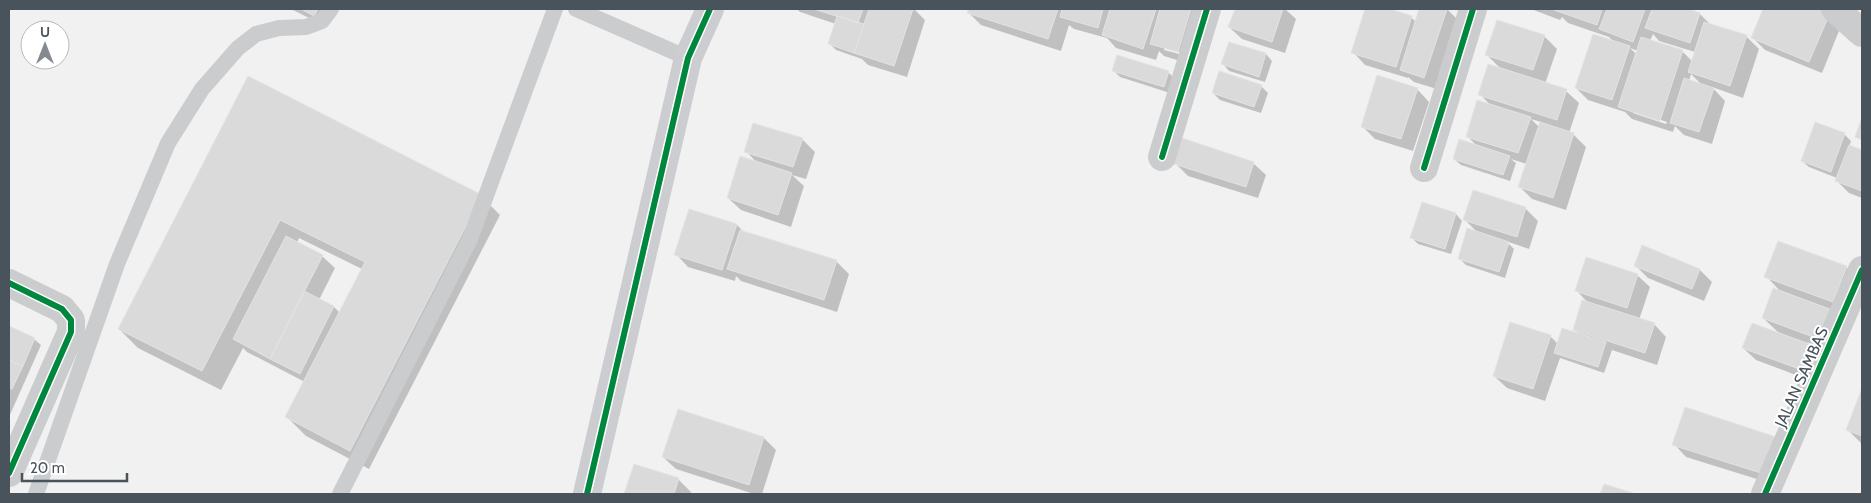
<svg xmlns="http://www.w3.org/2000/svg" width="1871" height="503" font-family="Cabin,sans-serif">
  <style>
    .shadow { fill: #0003; fill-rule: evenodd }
    .building { fill: #dadadb; stroke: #e2e3e3 }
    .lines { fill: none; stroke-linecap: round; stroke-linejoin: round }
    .lane { stroke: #cbccce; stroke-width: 16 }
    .street { stroke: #cbccce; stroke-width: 28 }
    .secondary { stroke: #cbcdd0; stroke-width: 28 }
    .cycleway-casing { stroke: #fff; stroke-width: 9 }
    .cycleway { stroke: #00873e; stroke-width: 6 }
    .labels { text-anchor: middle; stroke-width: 4; stroke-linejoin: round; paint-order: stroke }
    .street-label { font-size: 16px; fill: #49535b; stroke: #fff }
  </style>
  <rect width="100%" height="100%" fill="#f1f1f1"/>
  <path class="shadow" d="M291 9H337L327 27Z
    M797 9H914L925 20 907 77 868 65 862 59 836 50 830 44 836 24 800 12Z
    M970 9H1205L1190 64 1164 56 1159 51 1156 60 1116 48 1107 38 1074 29 1069 25 1061 51 981 25 969 13ZM1164 47 1184 53 1183 55 1164 50Z
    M1236 9H1285L1296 19 1285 53 1242 39 1229 27Z
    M1367 9H1387L1411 17 1416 22 1420 9H1447L1459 21 1437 89 1414 82 1408 77V78L1365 65 1353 52Z
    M1531 9H1685L1700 14 1712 26 1746 36 1759 49 1743 98 1712 87 1725 101 1712 144 1684 135 1675 126 1673 132 1632 119 1625 112 1588 100 1576 88 1614 42 1609 37 1568 23 1562 17 1560 20ZM1653 34 1659 41 1695 52 1692 61 1682 51 1650 41ZM1630 48 1638 51 1637 55ZM1691 74 1703 86 1689 81ZM1633 110 1667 122 1666 124 1633 113Z
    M1765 9H1817L1829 14 1841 26 1822 73 1765 50 1753 38Z
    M1544 36 1557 49 1545 84 1566 91 1579 103 1569 133 1573 134 1586 147 1566 210 1532 199 1520 187 1527 164 1511 159 1516 163 1510 181 1461 165 1454 159 1478 147 1467 136 1491 106 1480 94 1502 70 1487 55ZM1531 119 1541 122 1539 127Z
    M1229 43 1266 54 1272 61 1265 82 1229 71 1223 64Z
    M1113 70 1168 72 1175 79 1170 93 1120 77Z
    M248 78 481 196 500 215 369 469 306 436 287 417 305 382 247 352 243 348 221 390 138 348 119 329ZM299 238 362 269 340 313 334 307 319 300 335 268 322 256 297 243Z
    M1261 86 1268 93 1261 113 1220 100 1213 93Z
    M1417 89 1429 102 1413 151 1375 139 1362 126Z
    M1844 134 1851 141 1849 147 1862 152V198L1849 193 1836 180 1837 178 1809 167 1802 161Z
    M802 139 815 152 806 179 792 175 804 186 791 227 741 210 728 198 757 163 746 151Z
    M1253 163 1266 175 1258 198 1188 176 1176 164Z
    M1473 192 1526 209 1538 221 1529 249 1506 241 1514 249 1505 278 1466 265 1459 258 1478 233 1464 219Z
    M1422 204 1456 214 1462 221 1451 254 1418 244 1411 237Z
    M737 225 744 232 836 261 849 274 837 312 741 281 736 276 735 281 688 267 676 254Z
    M1636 266 1700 270 1712 282 1704 301 1648 278Z
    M1846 267 1859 280 1846 314 1830 308 1847 325 1836 353 1807 342 1823 358 1814 382 1756 360 1743 348 1780 334 1763 318 1781 292 1766 276Z
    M1637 275 1650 287 1639 320 1654 324 1666 337 1657 365 1612 350 1604 373 1560 358 1545 401 1507 388 1494 376 1550 336 1558 344 1581 336 1574 329 1589 304 1577 291Z
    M9 328 34 339 41 345 9 417Z
    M1862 392V444L1848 430Z
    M1685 409 1776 485 1686 457 1674 444Z
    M678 411 764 438 776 450 762 494H754L676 469 663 457Z
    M635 465 679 480 691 492 690 494H626Z"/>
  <path class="building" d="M301 9H318L314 16Z
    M814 9H863L858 23Z
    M869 9H913L894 66 854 53Z
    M969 9H1058L1048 39 967 13Z
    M1062 9H1103L1098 28 1060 17Z
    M1110 9H1156L1143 49 1102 35Z
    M1160 9H1191L1178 52 1150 44Z
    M1235 9H1283L1272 42 1228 27Z
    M1365 9H1390L1412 16 1396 67 1351 53Z
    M1419 9H1447L1424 78 1400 70Z
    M1554 9H1602L1597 25 1554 10Z
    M1607 9H1645L1633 42 1599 29Z
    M1652 9H1689L1700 13 1690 43 1645 28Z
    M1763 9H1820L1830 13 1809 62 1751 38Z
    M837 16 864 24 854 53 828 44Z
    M1497 20 1545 35 1533 70 1485 55Z
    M1704 22 1747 35 1730 86 1688 72Z
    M1593 34 1630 46 1612 100 1575 88Z
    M1641 37 1683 50 1660 121 1618 107Z
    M1229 42 1266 53 1259 77 1221 64Z
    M1117 55 1169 71 1164 87 1112 71Z
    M1488 64 1567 89 1557 120 1478 95Z
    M1219 71 1262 85 1254 107 1212 93Z
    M1377 75 1418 88 1401 139 1361 127Z
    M248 76 482 195 350 451 285 417 365 262 280 220 202 371 118 329Z
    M1684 78 1714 88 1699 132 1670 123Z
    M1477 100 1531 117 1518 153 1466 137Z
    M1862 117V140L1855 137Z
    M1540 122 1574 133 1553 198 1518 187Z
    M1815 122 1845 133 1831 172 1801 161Z
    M753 123 803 138 793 167 744 152Z
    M1182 138 1254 162 1246 187 1174 164Z
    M1459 139 1510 156 1503 175 1453 159Z
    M1849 145 1862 150V191L1835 181Z
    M740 156 792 173 778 215 727 198Z
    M1473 190 1526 207 1517 237 1463 220Z
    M1422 202 1456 213 1445 249 1410 238Z
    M689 209 737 224 722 270 674 255Z
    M1467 228 1509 242 1499 272 1458 259Z
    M740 230 837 260 824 300 727 269Z
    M286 236 323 255 270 359 233 339Z
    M1778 241 1847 266 1833 302 1764 277Z
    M1642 245 1700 269 1692 289 1634 266Z
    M1586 257 1638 274 1627 308 1575 291Z
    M1773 288 1835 311 1824 341 1762 318Z
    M304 291 334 306 300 374 270 359Z
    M1582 300 1655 323 1645 353 1573 330Z
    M1510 322 1551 335 1533 389 1493 376Z
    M1752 323 1812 345 1802 370 1742 348Z
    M9 326 35 338 23 366 9 360Z
    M1562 328 1606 342 1598 367 1554 353Z
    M9 360 23 366 12 389 9 388Z
    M1862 388V436L1846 430Z
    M1685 407 1776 437 1764 474 1672 445Z
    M678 409 764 437 749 485 662 457Z
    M634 464 679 478 674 494H624Z
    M1604 484 1636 494H1600Z"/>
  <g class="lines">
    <path class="lane" d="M576 9 688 58
      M36 494 117 264 168 143 202 89 238 48 256 34 279 28 306 27 322 21 331 9
      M340 494 470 239 555 9"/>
    <path class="street" d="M1835 9 1862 33
      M1162 157 1207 9
      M1424 168 1473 9
      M9 283 62 309 71 320V332L9 473
      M1765 494 1862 270"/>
    <path class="secondary" d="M587 494 688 58 710 9"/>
    <g class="cycleway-casing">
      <path id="cycleway" d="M1162 157 1207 9
        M1424 168 1473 9
        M9 283 62 309 71 320V332L9 473
        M587 494 688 58 710 9
        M1765 494 1862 270"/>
    </g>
    <use href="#cycleway" class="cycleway"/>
  </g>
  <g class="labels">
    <g class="street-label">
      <text transform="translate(1801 377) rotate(-66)" y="6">JALAN SAMBAS</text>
    </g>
  </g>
  <rect width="1871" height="503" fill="none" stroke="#49535b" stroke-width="20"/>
  <g transform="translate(45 45)"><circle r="24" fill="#ffffff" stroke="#b6babd"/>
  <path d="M0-4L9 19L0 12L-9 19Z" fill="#848a90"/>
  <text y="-8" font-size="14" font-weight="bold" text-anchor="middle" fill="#49535b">U</text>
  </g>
  <path d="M22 473v8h105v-8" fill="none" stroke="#49535b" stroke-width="2.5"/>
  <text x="30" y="473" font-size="15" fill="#49535b" stroke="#ffffff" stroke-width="4" paint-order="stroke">20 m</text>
</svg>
